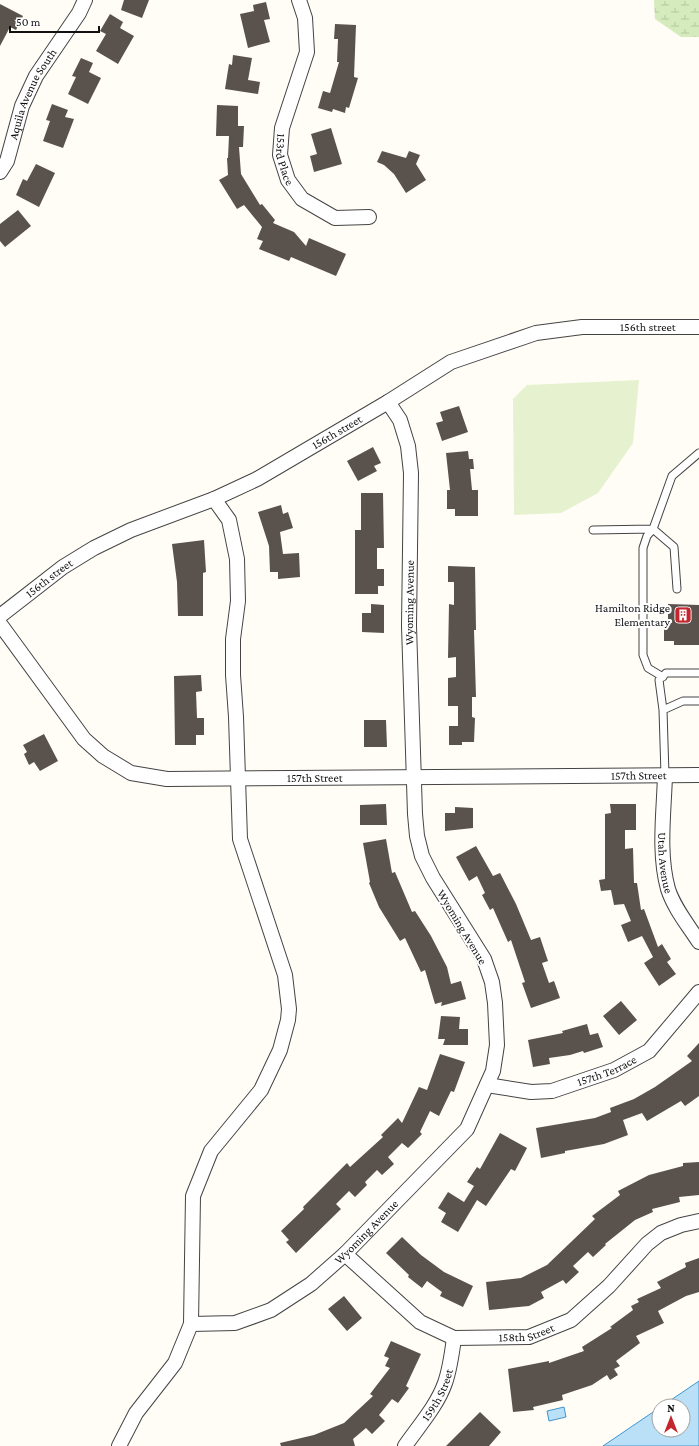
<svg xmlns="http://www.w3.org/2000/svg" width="699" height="1446" font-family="'Crimson Pro',serif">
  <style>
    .wetland { fill: url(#wetland-marsh) }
    .pitch { fill: #e6f2cf }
    .water { fill: #b9e0f7; stroke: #3f96cf }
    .building { fill: #5a524d }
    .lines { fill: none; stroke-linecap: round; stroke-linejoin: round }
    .service-casing { stroke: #444; stroke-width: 9 }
    .minor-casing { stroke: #444; stroke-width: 16 }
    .service { stroke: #fff; stroke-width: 7 }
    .minor { stroke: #fff; stroke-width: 14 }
    .labels { text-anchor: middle; stroke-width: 4; stroke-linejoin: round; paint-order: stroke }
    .street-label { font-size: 12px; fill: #111; stroke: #fff }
    .poi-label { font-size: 12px; fill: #111; stroke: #fff; text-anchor: end }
  </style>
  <defs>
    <pattern id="wetland-marsh" width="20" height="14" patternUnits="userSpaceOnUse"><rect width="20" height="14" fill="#d5ebbd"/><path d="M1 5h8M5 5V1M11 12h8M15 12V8" fill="none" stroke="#b6c8a1"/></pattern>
  </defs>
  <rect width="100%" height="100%" fill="#fffdf5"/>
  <path class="wetland" d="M654 0H699V37H681L655 19Z"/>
  <path class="pitch" d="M639 380 633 443 598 493 561 513 514 515 513 399 527 385Z"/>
  <path class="water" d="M699 1381V1446H603L659 1408V1430H683V1406H662Z
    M564 1407 566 1417 549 1421 547 1411Z"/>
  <path class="building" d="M124 0H149L142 18 121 10Z
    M266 2 270 19 264 20 270 42 248 48 240 14 254 11 253 5Z
    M0 4 23 16 16 30 10 27 0 46Z
    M110 14 123 22 120 28 134 36 118 64 96 51 106 34 100 31Z
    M335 24 356 25 354 77 358 78 349 108 346 107 345 113 333 109 332 112 318 108 323 91 330 93 339 62H337L338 39H334Z
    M233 55 252 58 248 80 260 82 258 94 225 89 229 64 232 65Z
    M81 58 93 63 89 72 101 78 88 104 68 94 76 77 72 76Z
    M52 104 68 110 65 117 74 119 63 148 43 141 50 121 46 120Z
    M217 105 238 106V126H244L243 147H239L241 174 260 205 262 204 275 220 273 223 294 232 306 246 309 238 346 254 336 276 291 257 289 261 259 249 263 241 257 239 262 227 244 205 237 209 219 180 228 175 227 158H228L229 136H216Z
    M331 128 342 164 314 172 310 156 317 154 311 134Z
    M382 151 406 158 409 151 420 155 416 164 426 180 406 193 394 174 384 165 377 162Z
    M36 164 55 173 39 207 16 195 23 179 27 181Z
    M18 210 31 226 5 247 0 241V224Z
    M459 406 468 432 442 441 436 423 443 421 440 412Z
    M373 447 381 463 374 466 377 471 358 481 347 461Z
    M468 451 469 459H473L474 469H470L472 490H478V516H455V509H447V490H450L446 453Z
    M361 493H383L384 548H377V569H384V586H378V594H355V530H361Z
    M281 505 283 514 288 512 293 528 280 532 283 554 299 553 300 577 278 579V572H270L269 546 258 512Z
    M204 540 206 572 203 573V616H178L177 582 172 544Z
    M448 566 475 567 476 630H474L476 697H472V717L475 718 474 742H462V745H449V726H458V706H448V678L456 677V657L448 658 449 604 454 605V582H448Z
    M371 604 384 605V633L362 632V613H371Z
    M668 604 699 605V645H674V641H664V625H668Z
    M201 675 202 691 196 692 197 718H204V735H196V745H175L174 676Z
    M364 720H386L387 747H364Z
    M44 734 58 761 40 771 34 762 29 765 24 754 27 752 23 745Z
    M386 804 387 825H360V805Z
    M610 804H636V830H625V849L633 848 634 883H637L641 910 644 909 658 947 662 944 671 959 667 962 676 974 659 986 644 963 653 957 642 936 628 942 621 925 631 921 624 904 614 905 611 890 601 891 599 880 605 879V814L611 813Z
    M455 807 473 808V828L445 831V813H455Z
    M386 839 392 873 395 872 412 912 415 911 431 936 447 967 451 984 461 981 466 999 441 1006 442 1002 435 1004 425 970 421 972 405 938 400 941 379 907 369 883 370 882 363 843Z
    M476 846 493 876 500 873 516 904 531 940 540 937 548 961 542 963 549 983 554 981 560 998 531 1008 522 983 525 982 511 940 508 942 493 908 490 910 482 895 485 893 477 876 469 881 456 857Z
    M621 1001 637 1020 619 1035 603 1016Z
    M441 1016 460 1017 459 1029H468V1045H443L445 1039H438Z
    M587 1024 590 1035 598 1033 603 1047 584 1053 583 1051 570 1055 549 1058 550 1064 533 1067 528 1040 563 1033 562 1031Z
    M699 1043V1096L685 1106 681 1101 647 1121 642 1113 623 1120 628 1135 604 1144 565 1151V1153L541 1158 536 1128 595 1118 611 1112 610 1108 634 1099 655 1087 692 1061 687 1056Z
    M440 1054 465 1062 454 1092 451 1091 439 1116 430 1111 420 1132 422 1134 408 1148 402 1143 388 1157 394 1164 382 1175 377 1170 365 1182 367 1185 355 1197 349 1191 336 1204 341 1209 296 1253 286 1242 289 1240 281 1231 304 1209 303 1207 347 1163 350 1167 383 1137 381 1135 398 1118 402 1123 419 1087 427 1090Z
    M500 1133 527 1148 515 1171 511 1169 486 1206 477 1200 458 1232 441 1222 446 1213 438 1208 448 1192 464 1202 474 1186 467 1182 477 1167 480 1169Z
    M699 1162V1195L679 1197 680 1202 652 1209 653 1212 635 1220 605 1244 606 1245 593 1257 588 1252 573 1266 579 1272 566 1284 563 1280 541 1292 544 1298 529 1306 489 1310 486 1282 521 1278 547 1265 595 1219 592 1216 620 1195 618 1191 649 1175 683 1166V1163Z
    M402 1237 421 1255 444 1272 473 1286 463 1307 440 1296 442 1292 427 1281 422 1288 408 1277 409 1275 386 1253Z
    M699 1258V1292L686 1296 658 1311 664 1323 636 1336 640 1343 616 1361 620 1366 614 1369 618 1375 610 1380 607 1375 592 1385 562 1395 563 1400 533 1407 534 1410 513 1412 508 1369 549 1361V1363L584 1351 582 1347 612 1328 610 1327 633 1310 631 1306 639 1302 637 1299 661 1288 657 1282 686 1267 685 1263Z
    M344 1296 362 1318 347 1331 328 1309Z
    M391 1341 421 1354 406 1386 409 1388 398 1403 392 1399 379 1415 385 1421 372 1434 366 1428 353 1439 355 1446H281L280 1443 314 1435 344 1423 373 1396 370 1394 390 1368 385 1366 389 1358 384 1356Z
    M480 1412 501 1432 489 1446H446Z"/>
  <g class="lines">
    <g class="service-casing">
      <path id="service" d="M593 530 653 529 674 547 677 589
        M663 677 648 668 643 655V548L647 536 653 529 672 476 699 453
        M663 710 683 701H699
        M665 775 663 710 659 680 666 673H699"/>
    </g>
    <g class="minor-casing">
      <g id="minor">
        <path id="s1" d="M299 0 305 18 307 52 282 128 280 155 288 180 302 199 335 218 369 217"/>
        <path id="s2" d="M0 172 7 161 22 106 36 76 79 13 85 0"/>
        <path id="s3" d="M0 616 63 567 94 548 131 530 214 499 257 479 388 402 451 362 536 333 582 327H699"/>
        <path id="s4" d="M0 624 84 739 103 756 131 773 167 779 699 775"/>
        <path id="s5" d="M665 775C664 812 658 853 668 889 674 908 688 925 699 942"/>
        <path id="s6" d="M487 1085 531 1092 552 1091 614 1070 649 1051 699 992"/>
        <path id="s7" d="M345 1254 420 1322 454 1338 529 1337 571 1320 609 1286 647 1244 661 1233 681 1225 699 1221"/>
        <path id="s8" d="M191 1324 235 1323 271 1310 311 1284 345 1254 467 1129 493 1071 497 1045 495 1003 492 982 484 959 433 878 422 856 417 836 415 814 409 626 411 473 408 446 400 420 388 402"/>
        <path d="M119 1446 136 1413 175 1363 191 1324 193 1196 211 1151 261 1090 280 1050 288 1020 289 1009 285 975 240 839 236 717 233 675V639L238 601 237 559 229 520 214 499"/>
        <path id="s9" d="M405 1446C418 1427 437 1406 445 1383 450 1369 452 1353 454 1338"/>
      </g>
    </g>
    <use href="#service" class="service"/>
    <use href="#minor" class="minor"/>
  </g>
  <defs>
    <g id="building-square" transform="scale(0.9)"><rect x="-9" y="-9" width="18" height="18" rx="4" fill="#c4262e" stroke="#fff"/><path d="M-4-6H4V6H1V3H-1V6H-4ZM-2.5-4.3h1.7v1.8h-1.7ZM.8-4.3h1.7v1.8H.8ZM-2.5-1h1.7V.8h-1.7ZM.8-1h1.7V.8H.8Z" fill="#fff"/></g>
  </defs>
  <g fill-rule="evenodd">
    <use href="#building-square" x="683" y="615"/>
  </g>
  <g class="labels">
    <g class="street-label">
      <text dy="4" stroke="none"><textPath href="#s2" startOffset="85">Aquila Avenue South</textPath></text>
      <text dy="4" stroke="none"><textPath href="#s1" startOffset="165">153rd Place</textPath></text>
      <text dy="4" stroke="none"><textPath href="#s3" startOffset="722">156th street</textPath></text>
      <text dy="4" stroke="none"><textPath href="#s3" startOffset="386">156th street</textPath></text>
      <text dy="4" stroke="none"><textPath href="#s3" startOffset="62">156th street</textPath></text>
      <text dy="4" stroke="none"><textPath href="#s8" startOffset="902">Wyoming Avenue</textPath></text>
      <text dy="4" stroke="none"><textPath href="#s4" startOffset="709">157th Street</textPath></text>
      <text dy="4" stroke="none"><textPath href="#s4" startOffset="385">157th Street</textPath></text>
      <text dy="4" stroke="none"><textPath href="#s5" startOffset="88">Utah Avenue</textPath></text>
      <text transform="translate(462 927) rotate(59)" y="4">Wyoming Avenue</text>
      <text dy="4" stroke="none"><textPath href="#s6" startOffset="124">157th Terrace</textPath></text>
      <text dy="4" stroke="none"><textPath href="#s8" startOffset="206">Wyoming Avenue</textPath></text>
      <text dy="4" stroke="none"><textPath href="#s7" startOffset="212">158th Street</textPath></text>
      <text dy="4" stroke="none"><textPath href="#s9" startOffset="61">159th Street</textPath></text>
    </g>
    <g class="poi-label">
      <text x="670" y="612">Hamilton Ridge<tspan x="670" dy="14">Elementary</tspan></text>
    </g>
  </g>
  <g transform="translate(671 1418)"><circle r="19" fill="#ffffff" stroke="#a0a0a0"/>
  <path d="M0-3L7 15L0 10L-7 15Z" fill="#c4262e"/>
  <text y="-6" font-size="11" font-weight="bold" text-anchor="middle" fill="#111111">N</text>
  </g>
  <path d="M10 26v6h89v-6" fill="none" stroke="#111111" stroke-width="2"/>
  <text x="16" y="26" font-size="12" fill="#111111" stroke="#ffffff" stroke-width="3" paint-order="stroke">50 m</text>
</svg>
